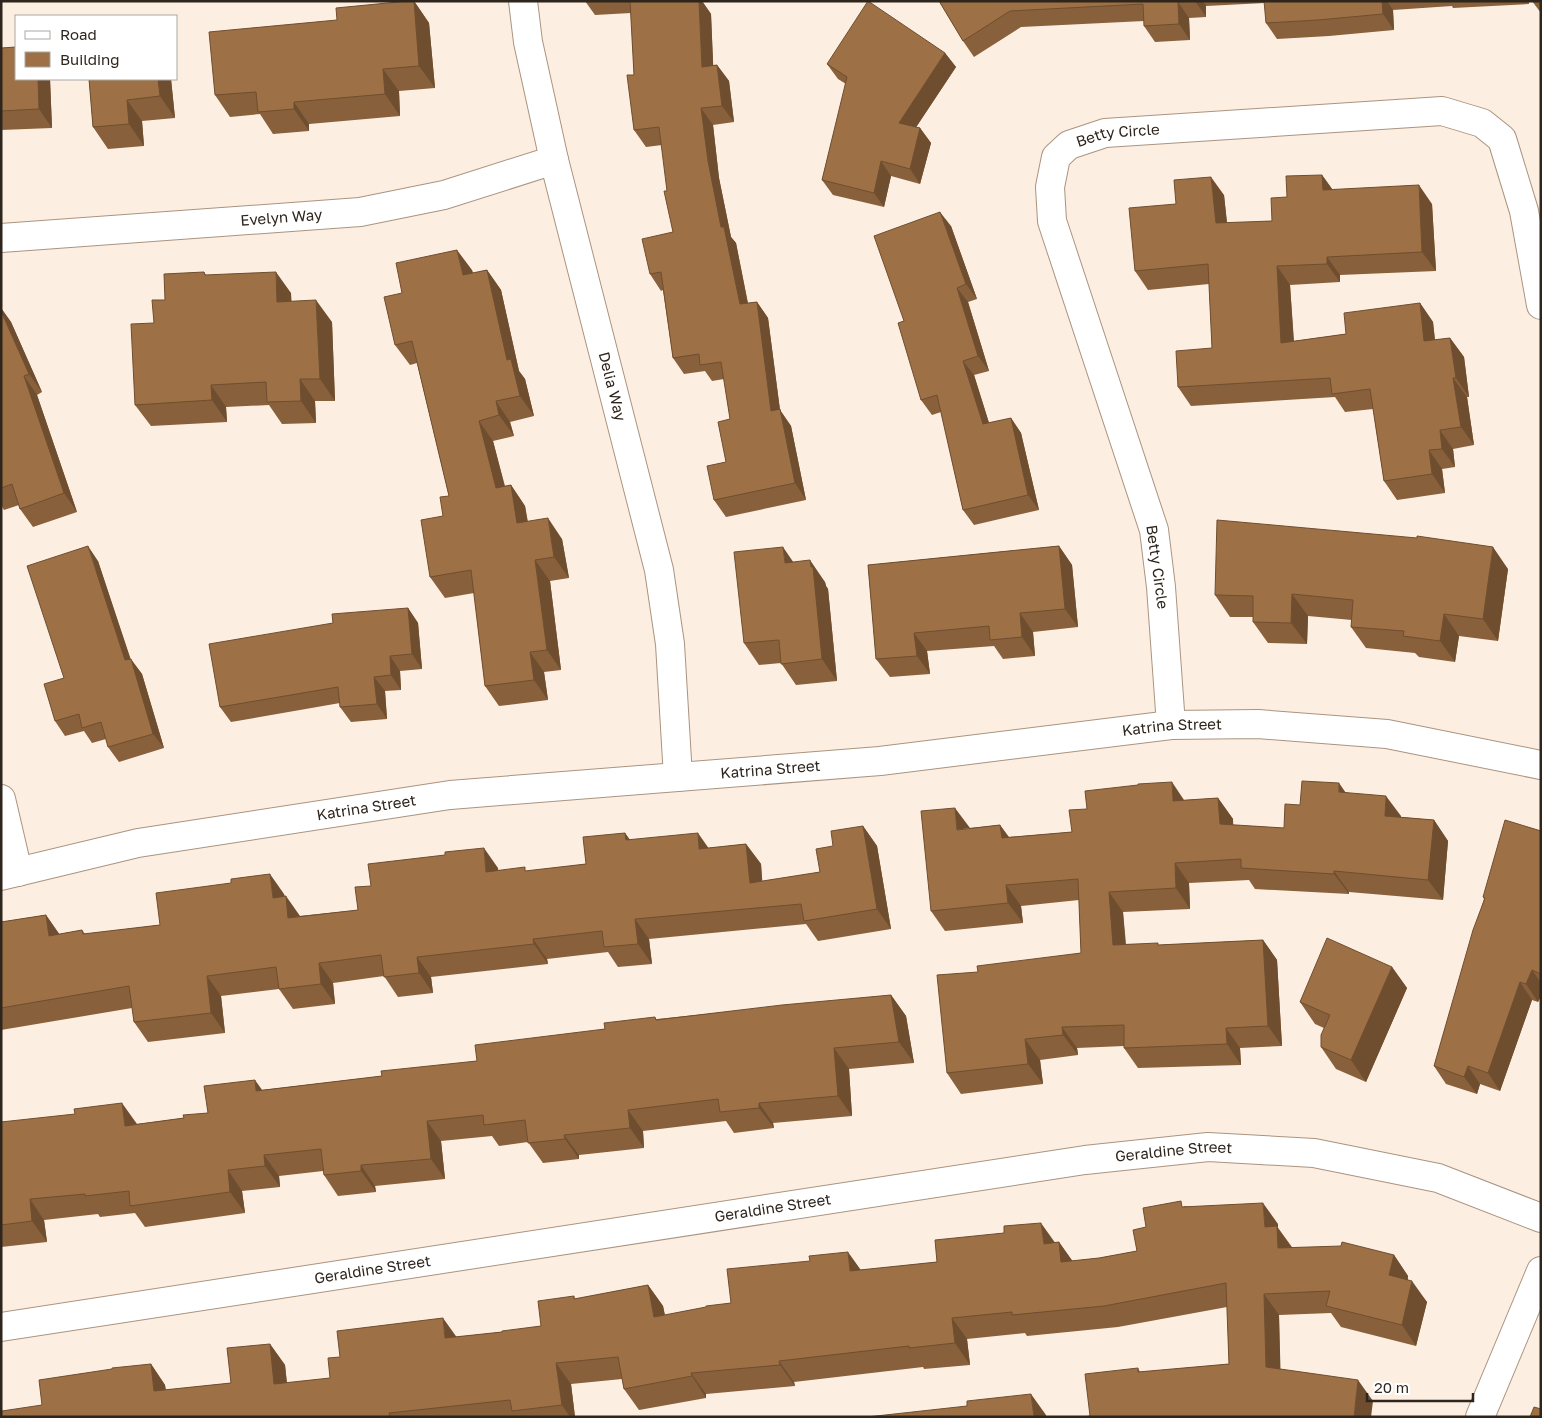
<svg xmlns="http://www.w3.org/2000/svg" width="1542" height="1418" font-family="'Golos Text',sans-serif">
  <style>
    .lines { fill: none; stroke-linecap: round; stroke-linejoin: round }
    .minor-casing { stroke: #aa9480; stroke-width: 30 }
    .minor { stroke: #fff; stroke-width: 28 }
    .wall { fill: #88603b }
    .shaded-wall { fill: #6f4e30 }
    .building { fill: #9e7045; stroke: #6f4e30 }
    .labels { text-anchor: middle; stroke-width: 4; stroke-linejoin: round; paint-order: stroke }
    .street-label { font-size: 15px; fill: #2e251d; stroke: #fff }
  </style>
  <rect width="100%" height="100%" fill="#fdeee2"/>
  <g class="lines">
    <g class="minor-casing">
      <g id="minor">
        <path id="s1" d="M523 1 528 42 554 160 659 570 670 644 678 777"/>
        <path id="s2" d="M1 238 360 212 444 195 554 160"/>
        <path id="s3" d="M1171 725 1161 587 1154 530 1052 221 1050 187 1056 157 1069 145 1105 133 1442 111 1482 123 1502 139 1524 211 1541 305"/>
        <path d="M1 799 18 872"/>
        <path id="s4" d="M1 876 138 843 450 795 880 761 1171 725 1258 724 1387 734 1541 765"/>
        <path id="s5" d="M1 1327 1085 1160 1208 1147 1314 1153 1438 1178 1541 1218"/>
        <path d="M1480 1417 1541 1271"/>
      </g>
    </g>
    <use href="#minor" class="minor"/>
  </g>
  <path class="wall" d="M414 1 429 23 435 88 399 91 400 116 309 124V131L273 134 260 114 230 117 215 95 337 20Z
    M585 1H702L711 14 713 65H717L729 81 734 122 713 125 719 178 731 237 736 243 748 303 757 302 768 318 780 410 791 426 806 500 726 517 714 500 726 462 730 419 724 379 712 381 705 371 684 374 673 358 663 290 661 291 650 274 673 232 662 145 646 147 634 130V75L631 13 595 15Z
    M939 1H1529V4L1453 8 1452 6 1393 10 1394 30 1329 36 1277 39 1266 23 1265 3 1206 6V17L1189 18 1190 40 1155 42 1144 26V21L1021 27 974 57 963 41Z
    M1532 1H1541V13Z
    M1 48 16 79H50L52 128 1 130Z
    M945 53 956 67 916 127 920 128 931 143 920 184 891 176 884 207 833 195 822 180 846 84 838 79 827 64Z
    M89 79H171L175 118 142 121 144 146 108 149 93 127Z
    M1322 175 1332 189 1432 204 1436 271 1340 275V282L1290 285 1294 341 1346 334 1420 303 1433 322 1435 340 1450 338 1464 357 1469 397H1467L1474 445 1453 449 1455 467 1442 469 1445 493 1397 500 1384 481 1373 409 1345 412 1335 397 1191 406 1178 387 1212 348 1209 284 1148 290 1135 271 1176 204 1224 195 1227 223 1272 221 1287 197Z
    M951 226 977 299 968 302 989 371 974 375 989 423 1011 418 1021 433 1039 510 974 525 963 510 941 412 932 415 921 400 904 321Z
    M472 270 473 273 487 270 501 290 519 371 525 379 534 416 510 422 514 436 493 441 505 486 511 485 525 506 528 522 562 539 569 578 550 581 561 670 544 672 548 700 499 706 485 686 474 593 445 598 430 577 443 516 449 496 417 363 410 365 395 345Z
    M204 272 206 275 291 293V301L332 322 335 401H315L316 423 282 424 269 405 226 407 227 422 151 426 135 405 154 323 165 300Z
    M1 308 11 322 42 392 37 395 77 512 33 527 20 509 19 505 4 510 1 505Z
    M1059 546 1072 565 1078 627 1033 632 1035 656 1003 659 994 646 927 651 930 674 890 677 876 659 868 565Z
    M98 561 130 659 142 674 164 748 119 762 108 747 106 739 92 743 84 731 65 736 55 721 64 678Z
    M793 562 825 582 826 586 828 589 837 681 796 685 781 663 759 665 744 643Z
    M1508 569 1498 641 1459 636 1455 662 1419 657 1415 653 1366 648 1351 627 1352 620 1308 616 1307 644 1268 643 1253 622V617H1230L1215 595Z
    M408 608 418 623 422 669 400 671 401 690 385 691 387 719 351 722 340 707V703L231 722 220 707 333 623Z
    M1346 792 1401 816V817L1434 820 1448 841 1443 900 1349 892V894L1255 889 1249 880 1189 883 1190 909 1123 912 1126 944 1159 945 1263 940 1277 960 1282 1046 1240 1048 1241 1065 1138 1068 1124 1048V1046L1077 1048 1078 1055 1040 1060 1043 1084 961 1094 947 1073 978 972 1081 953 1079 900 1021 906 1023 923 945 931 931 911 970 828 1000 825 1009 837 1072 832 1185 800 1218 798 1233 819V825L1284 828 1300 805Z
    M863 826 877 846 891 929 818 941 806 924 649 939 652 964 618 967 608 952 547 959 548 964 431 977 433 993 398 997 384 976 333 983 335 1004 293 1009 279 989 221 996 225 1033 148 1042 134 1022 132 1008 1 1030V922L46 915 59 934 82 930 85 934 160 925 284 894 285 897 299 916 358 910 371 886 498 868V870L527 871 586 864 625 833 630 840 708 848 746 844 761 864 762 882 820 872 833 846Z
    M1541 831V996L1538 1002 1532 1000 1500 1091 1480 1084 1477 1094 1446 1084 1434 1066 1484 899 1483 897Z
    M1392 967 1407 988 1366 1082 1336 1069 1321 1047 1324 1028 1315 1024 1300 1002Z
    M891 995 906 1016 914 1063 849 1069 852 1116 773 1123 774 1128 734 1133 726 1121 643 1131 644 1148 579 1155V1159L543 1163 528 1142 499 1146 492 1136 441 1141 445 1179 375 1186 376 1192 338 1196 324 1175 323 1171 279 1176 280 1187 242 1191 245 1213 145 1227 135 1213 100 1217 98 1214 44 1220 47 1242 1 1247V1122L137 1124 184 1118 208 1113 262 1090 382 1076 477 1061 605 1029 657 1019Z
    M1185 1206 1278 1224V1228L1292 1247 1394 1255 1408 1276V1280L1427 1302 1416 1346 1341 1327 1331 1313 1279 1315 1280 1369 1373 1401 1090 1416 1138 1368 1140 1372 1229 1364 1227 1307 1118 1327 1027 1336 1025 1333 967 1339 970 1365 924 1369 923 1367 794 1382 795 1386 706 1394V1398L639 1410 624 1389 622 1379 571 1384 575 1417H1L42 1405 151 1364 165 1385 166 1390 231 1383 270 1344 285 1365 287 1383 330 1378 340 1357 456 1337 502 1332 541 1326 574 1296 575 1299 648 1285 663 1306 665 1315 731 1303 861 1270 937 1262 1055 1242H1059L1072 1261 1099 1258 1137 1251 1146 1227Z"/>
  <path class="shaded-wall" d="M414 1 429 23 435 88 419 66Z
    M699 1H702L711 14 714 83 702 67Z
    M1195 1H1203L1206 6V17Z
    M1382 1H1387L1393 10 1394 30 1383 14Z
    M1178 2 1189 18 1190 40 1179 24Z
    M945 53 956 67 909 138 899 123Z
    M717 65 729 81 734 122 722 106Z
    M383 69 399 91 400 116 385 94Z
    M38 79H50L52 128 39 109Z
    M158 79H171L175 118 160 96Z
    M127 100 142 121 144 146 129 124Z
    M294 102 309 124V131L294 109Z
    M701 108 713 125 719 178 731 237 736 243 751 320 740 304 721 227 708 161Z
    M920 128 931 143 920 184 910 169Z
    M881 161 891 176 884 207 874 193Z
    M1322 175 1335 193 1323 190Z
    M1211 177 1224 195 1229 242 1216 223Z
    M1419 185 1432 204 1436 271 1422 252Z
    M940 212 951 226 977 299 966 284Z
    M457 250 472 270 478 296 463 275Z
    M1327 257 1340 275V282L1327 264Z
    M1277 266 1290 285 1295 362 1281 343Z
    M487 270 501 290 519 371 525 379 534 416 520 396 507 360Z
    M276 272 291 293 293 324 277 302Z
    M957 288 968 302 989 371 978 356Z
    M316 300 332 322 335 401 320 379Z
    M757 302 768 318 780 410 791 426 806 500 795 483 771 411Z
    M1420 303 1433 322 1437 360 1424 341Z
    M1 308 11 322 42 392 29 374 1 311Z
    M1450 338 1464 357 1469 397 1456 378Z
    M963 361 974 375 994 439 983 424Z
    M24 376 37 395 77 512 64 493Z
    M1453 378 1467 397 1474 445 1461 427Z
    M300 379 315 401 316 423 301 401Z
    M211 385 226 407 227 422 212 400Z
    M496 401 510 422 514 436 499 415Z
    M1011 418 1021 433 1039 510 1028 495Z
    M479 421 493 441 510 508 496 488Z
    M1440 430 1453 449 1455 467 1442 449Z
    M1429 450 1442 469 1445 493 1432 474Z
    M511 485 525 506 531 544 517 523Z
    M548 518 562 539 569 578 554 557Z
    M88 546 98 561 136 675 125 660Z
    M1059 546 1072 565 1078 627 1065 609Z
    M783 547 798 569 785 563Z
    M1493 547 1508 569 1498 641 1483 619Z
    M535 560 550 581 561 670 547 650Z
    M810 560 825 582 826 586 828 589 837 681 822 659Z
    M1292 594 1308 616 1307 644 1291 623Z
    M408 608 418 623 422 669 412 654Z
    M1020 613 1033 632 1035 656 1022 637Z
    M1444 614 1459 636 1455 662 1440 641Z
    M914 633 927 651 930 674 917 656Z
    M530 652 544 672 548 700 534 680Z
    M390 656 400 671 401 690 391 675Z
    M131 659 142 674 164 748 153 734Z
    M374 677 385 691 387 719 377 704Z
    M1172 782 1186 803 1173 801Z
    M1339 783 1353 803 1339 792Z
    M1386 796 1401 816 1399 836 1385 816Z
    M1218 798 1233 819 1234 844 1220 824Z
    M955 808 970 828 957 830Z
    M1434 820 1448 841 1443 900 1428 880Z
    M1000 825 1015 846 1002 838Z
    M863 826 877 846 891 929 877 909Z
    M625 833 639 853 626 840Z
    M698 833 712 853 699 849Z
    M746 844 761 864 764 904 750 883Z
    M484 848 498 868 500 892 486 872Z
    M1175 863 1189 883 1190 909 1176 888Z
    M1334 871 1349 892V894L1334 874Z
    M270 874 284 894 287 918 273 898Z
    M1006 885 1021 906 1023 923 1008 903Z
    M1109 892 1123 912 1127 965 1113 945Z
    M286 896 300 916 288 918Z
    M46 915 60 935 49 936Z
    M635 919 649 939 652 964 638 944Z
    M533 939 547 959 548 964 534 944Z
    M1263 940 1277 960 1282 1046 1268 1026Z
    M417 957 431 977 433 993 419 973Z
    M319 963 333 983 335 1004 321 984Z
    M1392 967 1407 988 1366 1082 1351 1060Z
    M1532 970 1541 983V996L1538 1002 1526 984Z
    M207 976 221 996 225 1033 211 1013Z
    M1520 982 1532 1000 1500 1091 1488 1073Z
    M891 995 906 1016 914 1063 899 1042Z
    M1062 1027 1077 1048 1078 1055 1063 1035Z
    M1226 1028 1240 1048 1241 1065 1227 1044Z
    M1025 1039 1040 1060 1043 1084 1028 1064Z
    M834 1048 849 1069 852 1116 838 1096Z
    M1468 1066 1480 1084 1477 1094 1464 1077Z
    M255 1080 270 1101 256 1091Z
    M122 1103 137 1124 125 1126Z
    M759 1103 773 1123 774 1128 759 1108Z
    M628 1110 643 1131 644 1148 630 1128Z
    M427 1121 441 1141 445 1179 431 1159Z
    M564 1135 579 1155V1159L565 1139Z
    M264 1155 279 1176 280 1187 265 1166Z
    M361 1165 375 1186 376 1192 361 1171Z
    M228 1170 242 1191 245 1213 230 1192Z
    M30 1199 44 1220 47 1242 32 1221Z
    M1263 1203 1278 1224V1228L1292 1248 1293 1269 1265 1227Z
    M1041 1223 1056 1244H1044Z
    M1059 1242 1074 1263 1061 1262Z
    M848 1252 863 1273 850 1271Z
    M1394 1255 1408 1276 1404 1296 1389 1275Z
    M1412 1281 1427 1302 1416 1346 1402 1325Z
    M648 1285 663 1306 669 1338 654 1317Z
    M1264 1294 1279 1315 1281 1388 1266 1367Z
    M443 1318 458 1339 445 1338Z
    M952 1318 967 1339 970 1365 955 1343Z
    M270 1344 285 1365 289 1405 274 1384Z
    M779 1361 794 1382 795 1386 780 1365Z
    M556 1363 571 1384 575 1417H570L562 1405Z
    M151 1364 165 1385 168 1413 154 1391Z
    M691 1373 706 1394V1398L692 1376Z
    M1358 1380 1373 1401 1371 1417H1354Z
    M1031 1394 1046 1415V1417H1034Z"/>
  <path class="building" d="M408 1H414L419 66 383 69 385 94 294 102V109L258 112 256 92 215 95 209 32 337 20 336 8Z
    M630 1H699L702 67 717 65 722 106 701 108 708 161 721 227H724L740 304 757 302 771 411 780 409 795 483 714 500 707 466 726 462 718 422 730 419 721 362 700 365 699 354 673 358 661 272 650 274 642 239 673 232 664 191H667L659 127 634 130 627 75H634Z
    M868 1 945 53 899 123 920 128 910 169 881 161 874 193 822 180 847 77 827 64Z
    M939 1H1195L1178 2 1179 24 1144 26 1143 4 1010 11 963 41Z
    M1264 1H1382L1383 14 1318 20 1266 23Z
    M16 47V79H38L39 109 1 111V48Z
    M89 79H158L160 96 127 100 129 124 93 127Z
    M1322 175 1323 190 1419 185 1422 252 1327 257V264L1277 266 1281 343 1346 334 1344 313 1420 303 1424 341 1450 338 1456 378H1453L1461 427 1440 430 1442 449 1429 450 1432 474 1384 481 1370 389 1332 394 1330 378 1178 387 1176 351 1212 348 1208 264 1135 271 1129 208 1176 204 1174 180 1211 177 1216 223 1272 221 1271 198 1287 197 1286 176Z
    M940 212 966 284 957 288 978 356 963 361 983 424 1011 418 1028 495 963 510 937 395 921 400 898 323 904 321 874 236Z
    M457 250 463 275 487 270 507 360 511 359 520 396 496 401 499 415 479 421 496 488 511 485 517 523 548 518 554 557 535 560 547 650 530 652 534 680 485 686 471 570 430 577 421 520 443 516 440 497 449 496 412 341 395 345 384 297 402 293 396 263Z
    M204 272 205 275 276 272 277 302 316 300 320 379H300L301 401 267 402 266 382 211 385 212 400 135 405 131 324 154 323 152 300H165L164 274Z
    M1 311 29 374 24 376 64 493 20 509 12 484 1 488Z
    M1217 520 1417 538V536L1493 547 1483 619 1444 614 1440 641 1403 636 1404 631 1351 627 1353 600 1292 594 1291 623 1253 622V596L1215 595Z
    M88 546 125 660 131 659 153 734 108 747 101 722 82 728 79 714 55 721 44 684 64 678 27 566Z
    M1059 546 1065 609 1020 613 1022 637 990 640 989 626 914 633 917 656 876 659 868 565Z
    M783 547 785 563 810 560 811 567H813L822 659 781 664 779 640 744 643 734 552Z
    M408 608 412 654 390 656 391 675 374 677 377 704 340 707 338 687 220 707 209 644 333 623 332 614Z
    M1302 781 1339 783V792L1386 796 1385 816 1434 820 1428 880 1334 871V874L1241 868V859L1175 863 1176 888 1109 892 1113 945 1158 943V945L1263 940 1268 1026 1226 1028 1227 1044 1124 1048V1025L1062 1027 1063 1035 1025 1039 1028 1064 947 1073 937 975 978 972 977 966 1081 953 1078 879 1006 885 1008 903 931 911 921 811 955 808 957 830 1000 825 1002 838 1072 832 1069 810 1087 809 1085 791 1138 785V784L1172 782 1173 801 1218 798 1220 824 1284 828 1285 804 1300 805Z
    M1505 820 1541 831V974L1532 970 1526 984 1520 982 1488 1073 1468 1066 1464 1077 1434 1066 1473 930 1485 898 1483 897Z
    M863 826 877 909 804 921 801 904 635 919 638 944 604 947 602 931 533 939 534 944 417 957 419 973 384 977 381 955 319 963 321 984 279 989 276 967 207 976 211 1013 134 1022 129 986 1 1008V922L46 915 49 936 82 930 83 934 160 925 156 893 231 883V879L270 874 273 898 286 896 288 918 358 910 355 887 371 886 368 864 445 855V852L484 848 486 872 525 867V871L586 864 583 837 625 833 626 840 698 833 699 849 746 844 750 883 820 872 816 849 833 846 831 831Z
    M1327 938 1392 967 1351 1060 1321 1047V1035L1330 1015 1300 1002Z
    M891 995 899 1042 834 1048 838 1096 759 1103V1108L720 1112 718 1099 628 1110 630 1128 564 1135 565 1139 528 1143 525 1120 484 1125 483 1115 427 1121 431 1159 361 1165V1171L324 1175 321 1149 264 1155 265 1166 228 1170 230 1192 130 1206 129 1191 85 1196V1194L30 1199 32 1221 1 1225V1122L75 1114 74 1109 122 1103 125 1126 184 1118 183 1115 208 1113 204 1086 255 1080 256 1091 382 1076 381 1071 477 1061 475 1045 605 1029 604 1023 655 1017 656 1020 782 1005Z
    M1181 1201 1182 1207 1263 1203 1265 1227 1277 1226 1278 1248 1341 1246 1342 1242 1394 1255 1389 1275 1412 1281 1402 1325 1326 1306 1330 1291 1264 1294 1266 1367 1358 1380 1354 1417H1083L1090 1416 1085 1374 1138 1368V1372L1229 1364 1226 1283 1104 1306 1012 1315V1312L952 1318 955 1343 909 1348V1346L779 1361 780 1365 691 1373 692 1376 624 1389 618 1357 556 1363 562 1405 512 1411 510 1400 389 1413 390 1417H1L2 1411 42 1405 39 1380 112 1369V1368L151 1364 154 1391 231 1383 227 1348 270 1344 274 1384 330 1378 328 1358 340 1357 337 1331 443 1318 445 1338 502 1332V1331L541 1326 538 1301 574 1296V1299L648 1285 654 1317 706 1307V1306L731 1303 727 1269 810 1261 809 1256 848 1252 850 1271 937 1262 935 1240 1004 1233V1226L1041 1223 1044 1244 1059 1242 1061 1262 1099 1258 1137 1251 1133 1230 1146 1227 1143 1208Z
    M1031 1394 1034 1417H867L967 1406V1401Z
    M1534 1407 1541 1409V1417H1530Z"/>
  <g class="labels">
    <g class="street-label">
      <text dy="5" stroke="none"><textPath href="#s3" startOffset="654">Betty Circle</textPath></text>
      <text dy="5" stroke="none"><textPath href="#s2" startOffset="281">Evelyn Way</textPath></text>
      <text dy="5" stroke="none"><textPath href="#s1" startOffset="396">Delia Way</textPath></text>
      <text transform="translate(1157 567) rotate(82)" y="5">Betty Circle</text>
      <text dy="5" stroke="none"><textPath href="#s4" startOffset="1182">Katrina Street</textPath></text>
      <text dy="5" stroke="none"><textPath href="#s4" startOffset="778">Katrina Street</textPath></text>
      <text dy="5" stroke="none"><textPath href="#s4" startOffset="372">Katrina Street</textPath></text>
      <text dy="5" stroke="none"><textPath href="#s5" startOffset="1186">Geraldine Street</textPath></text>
      <text dy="5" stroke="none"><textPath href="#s5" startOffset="781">Geraldine Street</textPath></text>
      <text dy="5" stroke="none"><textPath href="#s5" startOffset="376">Geraldine Street</textPath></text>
    </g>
  </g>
  <rect width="1542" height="1418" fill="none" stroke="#2e251d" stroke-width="5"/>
  <rect x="15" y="15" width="162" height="65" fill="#ffffff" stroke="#aba8a5"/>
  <rect x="25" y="31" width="25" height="8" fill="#ffffff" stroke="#aba8a5"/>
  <text x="60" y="40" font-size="15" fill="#2e251d">Road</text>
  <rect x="25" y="52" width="25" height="15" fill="#9e7045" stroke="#aba8a5"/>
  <text x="60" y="65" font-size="15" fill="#2e251d">Building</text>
  <path d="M1367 1393v8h106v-8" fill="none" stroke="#2e251d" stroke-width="2.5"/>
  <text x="1374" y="1393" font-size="15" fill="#2e251d" stroke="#ffffff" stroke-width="4" paint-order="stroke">20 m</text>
</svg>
